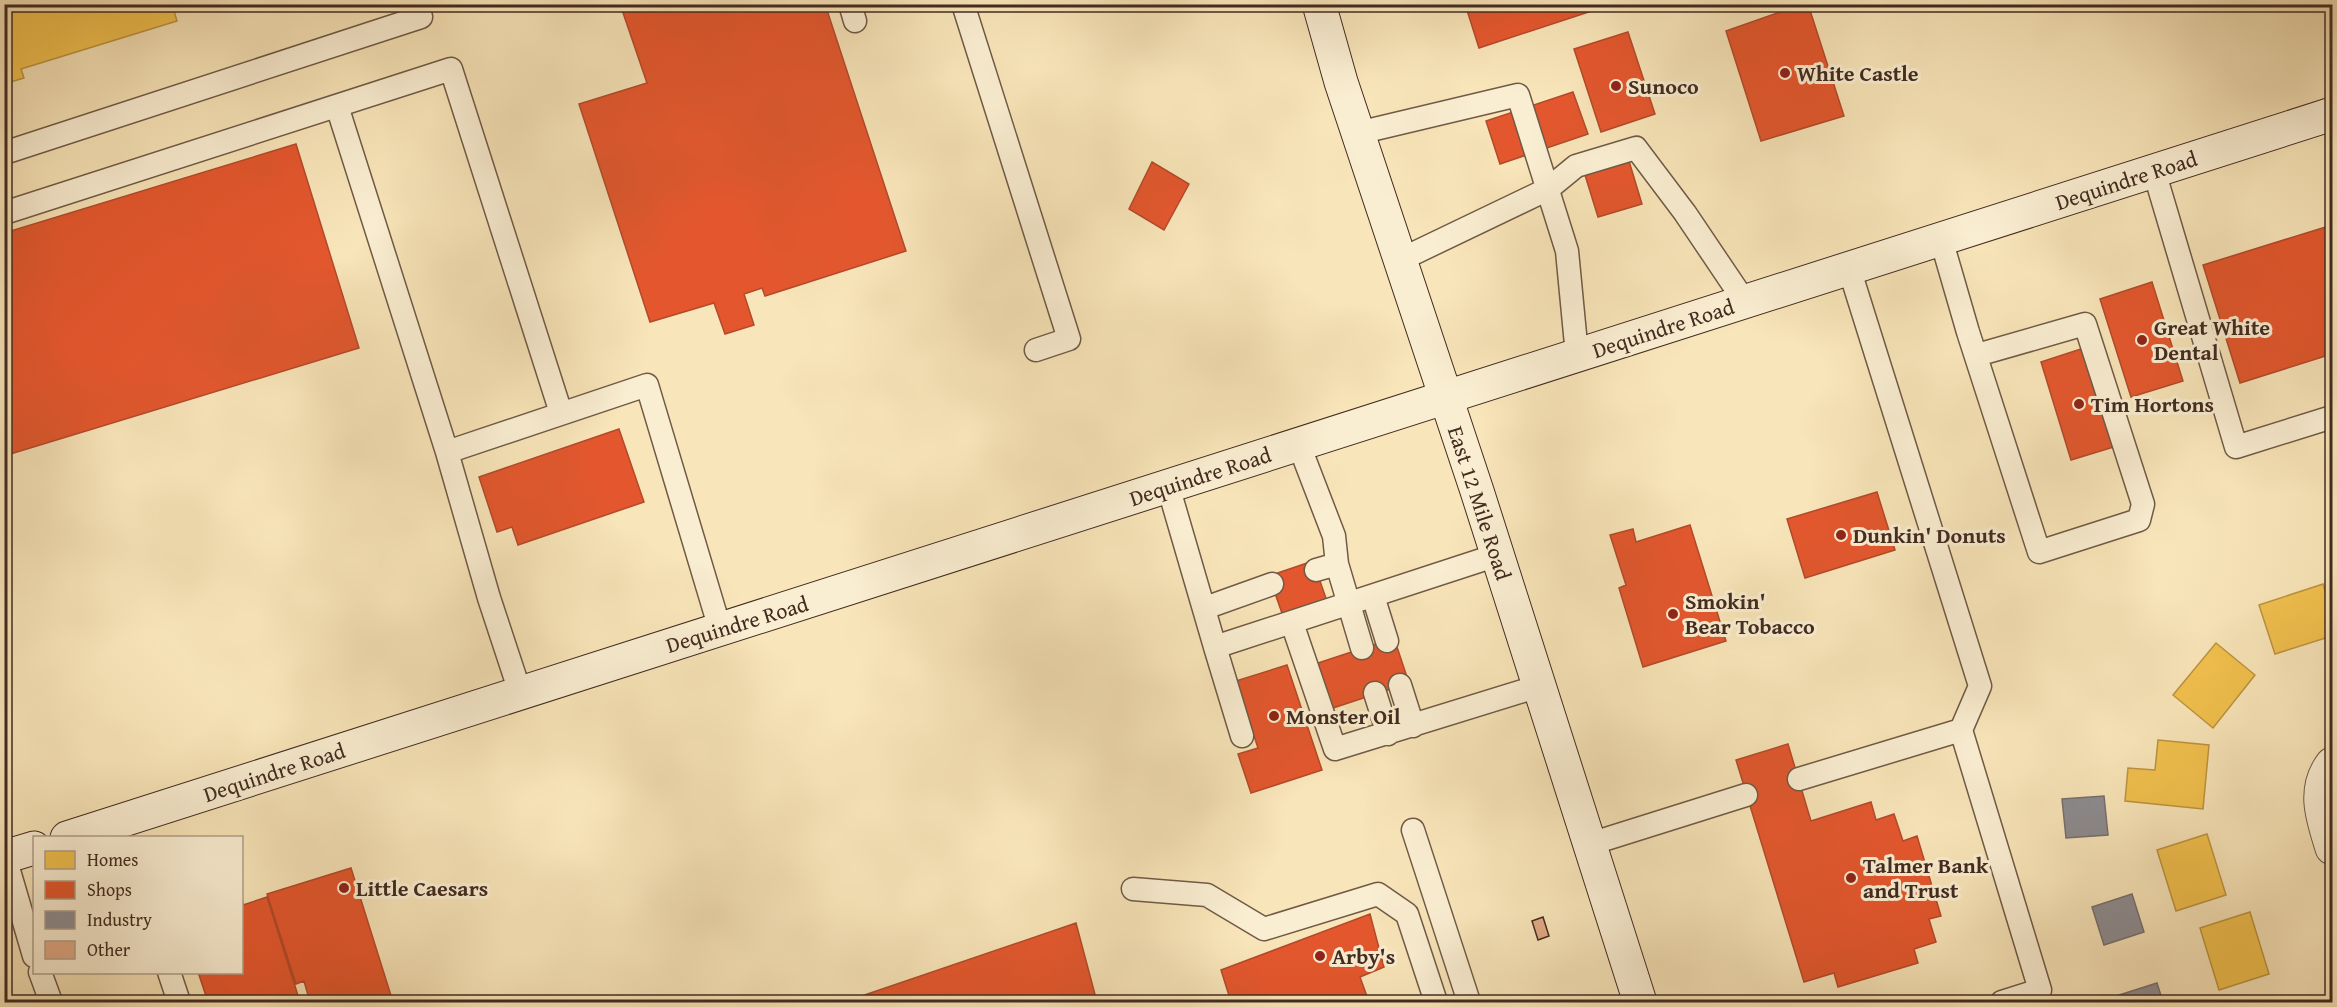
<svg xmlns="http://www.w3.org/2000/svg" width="2337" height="1007" font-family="'Gentium Book Plus',serif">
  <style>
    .homes { fill: #f2c14e; stroke: #bd9440; stroke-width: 1.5 }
    .shops { fill: #e4572e; stroke: #b34a2a; stroke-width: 1.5 }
    .industry { fill: #8d8d92; stroke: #767070; stroke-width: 1.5 }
    .building { fill: #e2aa85; stroke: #422b20; stroke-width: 1.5 }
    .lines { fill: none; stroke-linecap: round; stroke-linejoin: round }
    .lane-casing { stroke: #705a46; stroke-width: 25 }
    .street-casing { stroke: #705a46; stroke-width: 35 }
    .secondary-casing { stroke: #422b20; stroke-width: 35 }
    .lane { stroke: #faeed2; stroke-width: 22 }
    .street { stroke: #faeed2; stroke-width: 33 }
    .secondary { stroke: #faeed2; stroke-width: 33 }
    .poi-dot { fill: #8f2418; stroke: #faeed2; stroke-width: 2 }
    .labels { text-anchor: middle; stroke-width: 6; stroke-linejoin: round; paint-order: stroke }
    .poi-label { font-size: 22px; font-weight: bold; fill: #422b20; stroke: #faeed2; text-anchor: start }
    .street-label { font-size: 22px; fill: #422b20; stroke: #faeed2 }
  </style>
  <rect width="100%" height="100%" fill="#f8e5b9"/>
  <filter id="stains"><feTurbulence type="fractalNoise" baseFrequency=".00333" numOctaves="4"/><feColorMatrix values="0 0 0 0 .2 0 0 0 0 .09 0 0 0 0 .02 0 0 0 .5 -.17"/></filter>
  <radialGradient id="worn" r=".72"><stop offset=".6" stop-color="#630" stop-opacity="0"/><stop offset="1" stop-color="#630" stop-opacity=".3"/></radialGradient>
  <path class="homes" d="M4 4H172L177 21 21 69 24 78 4 84Z
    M2323 584 2332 613V636L2275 654 2259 605Z
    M2216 643 2255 675 2213 728 2173 695Z
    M2158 740 2209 745 2203 809 2125 801 2128 768 2155 770Z
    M2207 834 2226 895 2176 911 2157 850Z
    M2250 912 2269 974 2219 990 2200 928Z
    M2277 996 2279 1002H2255Z"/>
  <path class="shops" d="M620 4H825L906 251 765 296 762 288 744 294 754 325 725 334 714 303 650 322 579 104 647 83Z
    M1465 4H1613L1479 48Z
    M1803 4H1808L1844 116 1761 141 1726 31Z
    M1628 32 1655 114 1601 132 1574 49Z
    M1573 92 1588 134 1500 164 1486 121Z
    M296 144 359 348 4 456V233Z
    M1629 161 1642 204 1598 217 1585 175Z
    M1152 162 1189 184 1164 230 1129 209Z
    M2332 225V354L2240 383 2203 265Z
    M2152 282 2183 381 2131 397 2100 299Z
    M2087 347 2117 446 2071 460 2041 362Z
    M619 429 644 502 518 545 512 527 497 532 479 477Z
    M1877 492 1895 550 1805 578 1787 519Z
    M1690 525 1726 641 1643 667 1619 588 1626 585 1610 535 1633 529 1636 542Z
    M1313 561 1328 604 1284 619 1269 576Z
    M1394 638 1409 683 1327 710 1312 665Z
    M1287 665 1322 770 1251 793 1238 754 1258 748 1236 681Z
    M1788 744 1811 821 1871 802 1876 820 1894 814 1903 841 1917 836 1941 916 1929 919 1936 942 1914 949 1918 963 1838 987 1834 973 1804 982 1736 760Z
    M351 868 393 1002H310L304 981 296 984 267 894Z
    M267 897 300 1002H208L198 972H242V898L243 905Z
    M1370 914 1384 967 1360 977 1369 1002H1231L1221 970Z
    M1076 923 1097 1002H844Z"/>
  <path class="industry" d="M2104 796 2108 835 2066 838 2062 799Z
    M2132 894 2144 932 2104 945 2092 907Z
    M2157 983 2163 1002H2118L2116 996Z"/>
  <path class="building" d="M1543 917 1549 936 1538 940 1532 921Z"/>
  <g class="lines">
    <g class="lane-casing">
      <path id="lane" d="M850 4 855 21
        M963 4 1069 339 1036 350
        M337 106 447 452 489 598 520 692
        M1358 133 1518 95 1567 251 1577 355
        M4 153 421 17 417 4
        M2154 171 2236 447 2332 417
        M4 213 451 69 561 413
        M1941 239 1968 332 2039 552 2139 520 2143 504 2085 324 1977 355
        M1400 260 1548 189 1576 166 1636 148 1685 213 1745 302
        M1299 445 1334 536 1337 564 1362 648
        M447 452 647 385 720 629
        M1168 486 1215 647 1497 555
        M1316 570 1337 564
        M1373 596 1387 641
        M1205 608 1272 584
        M1292 623 1335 749 1539 686
        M1215 647 1242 736
        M1400 685 1413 726
        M1375 693 1388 734
        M1961 730 2040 990 2002 1002
        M1799 779 1961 730 1980 686 1849 268
        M1413 830 1469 1002
        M1590 844 1746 795
        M5 857 34 956
        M1133 889 1207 895 1264 929 1378 894 1407 914 1436 1002
        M40 972 51 1002
        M169 972 179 1002"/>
    </g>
    <g class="street-casing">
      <path id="street" d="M2332 764C2312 790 2323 819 2332 848"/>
    </g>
    <g class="secondary-casing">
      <path id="secondary" d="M1319 4 1341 82 1477 491 1640 1002
        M67 838 2332 114
        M4 857 34 848"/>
    </g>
    <use href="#lane" class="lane"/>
    <use href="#street" class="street"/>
    <use href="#secondary" class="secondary"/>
  </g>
  <g class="poi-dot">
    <circle cx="1785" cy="73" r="6"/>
    <circle cx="1616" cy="86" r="6"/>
    <circle cx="2142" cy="340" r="6"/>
    <circle cx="2079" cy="404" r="6"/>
    <circle cx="1841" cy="535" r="6"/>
    <circle cx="1673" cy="614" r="6"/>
    <circle cx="1274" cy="716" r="6"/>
    <circle cx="1851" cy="878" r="6"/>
    <circle cx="344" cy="888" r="6"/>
    <circle cx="1320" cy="956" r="6"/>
  </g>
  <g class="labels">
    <g class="poi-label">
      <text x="1797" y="81">White Castle</text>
      <text x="1628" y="94">Sunoco</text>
      <text x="2154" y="335">Great White<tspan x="2154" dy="25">Dental</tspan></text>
      <text x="2091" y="412">Tim Hortons</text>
      <text x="1853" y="543">Dunkin' Donuts</text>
      <text x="1685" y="609">Smokin'<tspan x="1685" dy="25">Bear Tobacco</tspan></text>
      <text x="1286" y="724">Monster Oil</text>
      <text x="1863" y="873">Talmer Bank<tspan x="1863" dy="25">and Trust</tspan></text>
      <text x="356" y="896">Little Caesars</text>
      <text x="1332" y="964">Arby's</text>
    </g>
    <g class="street-label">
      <text transform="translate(2126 180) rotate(-18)" y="8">Dequindre Road</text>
      <text transform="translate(1663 328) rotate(-18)" y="8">Dequindre Road</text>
      <text transform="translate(1200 476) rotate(-18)" y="8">Dequindre Road</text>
      <text transform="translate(1480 503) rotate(72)" y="8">East 12 Mile Road</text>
      <text transform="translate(737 624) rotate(-17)" y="8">Dequindre Road</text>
      <text transform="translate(274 772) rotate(-18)" y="8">Dequindre Road</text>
    </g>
  </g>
  <rect width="2337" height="1007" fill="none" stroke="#f8e5b9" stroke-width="24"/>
  <rect x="6" y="6" width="2325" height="995" fill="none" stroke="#422b20" stroke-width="3"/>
  <rect x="12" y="12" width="2313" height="983" fill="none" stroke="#422b20" stroke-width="1.5"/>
  <rect x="33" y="836" width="210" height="138" fill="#faeed2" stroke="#b0a08b" stroke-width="1.5"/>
  <rect x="45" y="851" width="30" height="18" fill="#f2c14e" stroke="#b0a08b" stroke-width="1.5"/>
  <text x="87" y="866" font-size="18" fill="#422b20">Homes</text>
  <rect x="45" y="881" width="30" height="18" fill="#e4572e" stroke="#b0a08b" stroke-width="1.5"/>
  <text x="87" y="896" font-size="18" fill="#422b20">Shops</text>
  <rect x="45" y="911" width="30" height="18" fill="#8d8d92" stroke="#b0a08b" stroke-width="1.5"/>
  <text x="87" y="926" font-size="18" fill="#422b20">Industry</text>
  <rect x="45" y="941" width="30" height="18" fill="#e2aa85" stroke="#b0a08b" stroke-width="1.5"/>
  <text x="87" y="956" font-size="18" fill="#422b20">Other</text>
  <rect width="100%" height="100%" filter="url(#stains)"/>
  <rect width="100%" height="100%" fill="url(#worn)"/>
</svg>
